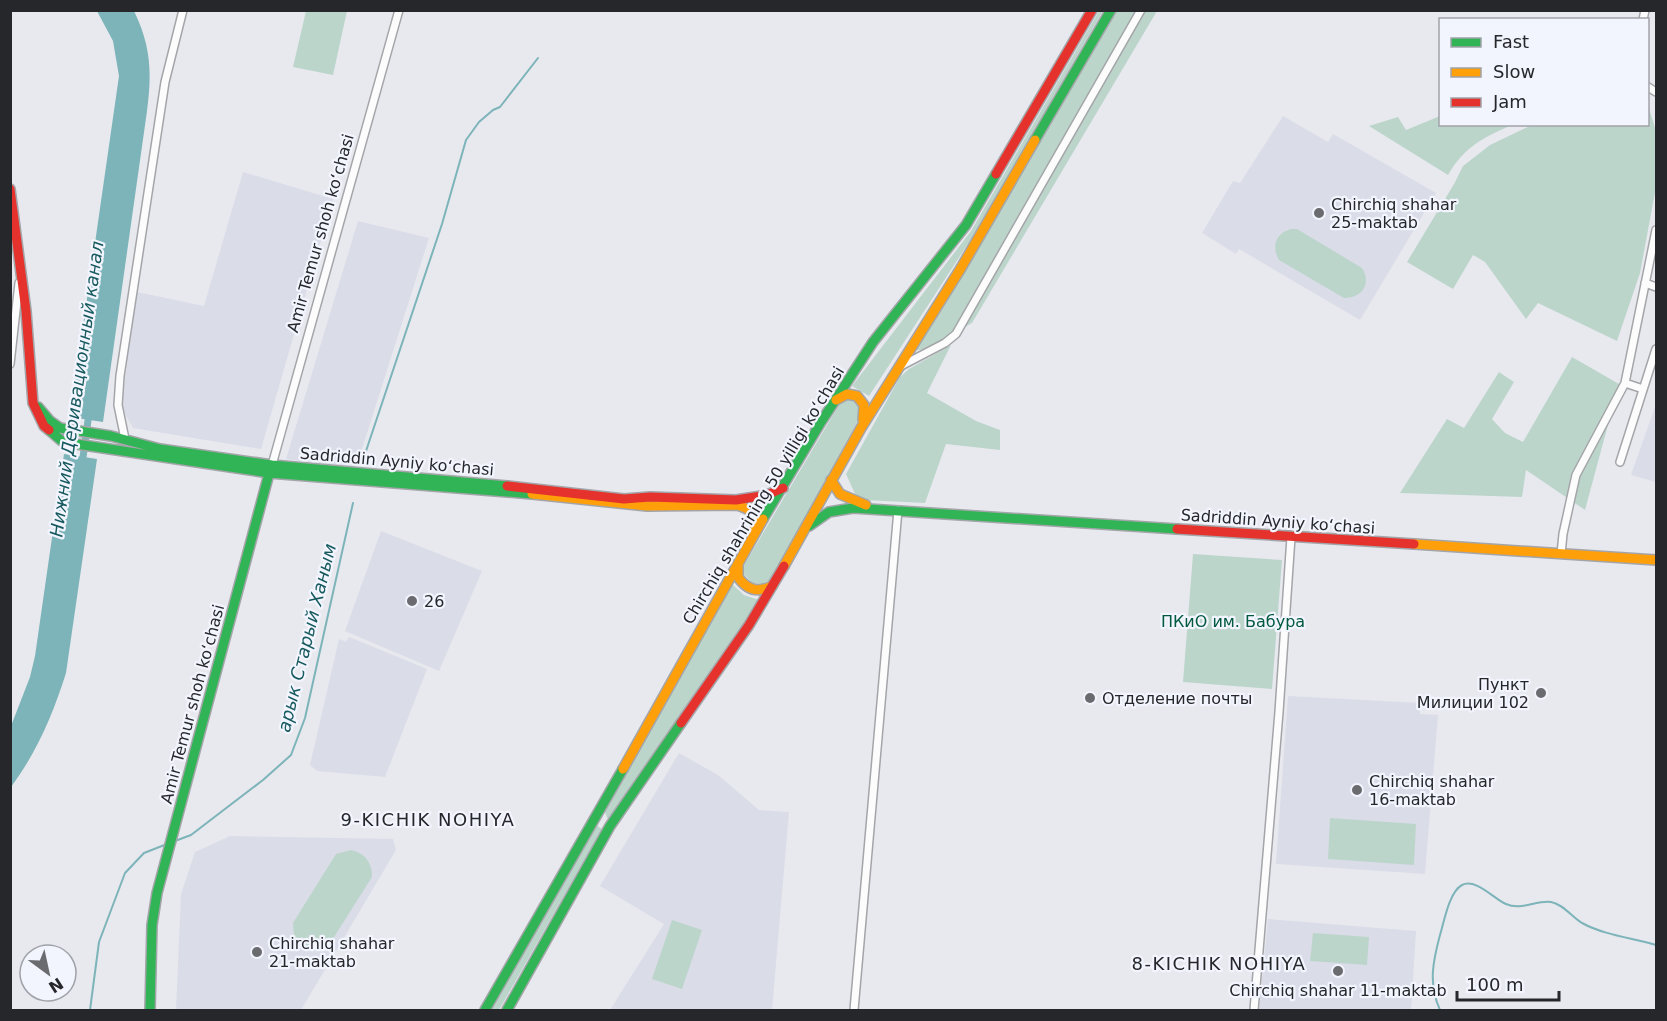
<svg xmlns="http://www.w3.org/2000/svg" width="1667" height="1021" font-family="'DejaVu Sans',sans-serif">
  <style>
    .built { fill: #dadce8 }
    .green { fill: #bcd5cb }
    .water { fill: #7cb4b9 }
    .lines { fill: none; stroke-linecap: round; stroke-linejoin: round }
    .stream { stroke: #7cb4b9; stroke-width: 2 }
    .canal { stroke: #7cb4b9; stroke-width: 7 }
    .street-casing { stroke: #a4a5a9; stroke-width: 10 }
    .fast-casing { stroke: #a4a5a9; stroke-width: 12 }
    .slow-casing { stroke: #a4a5a9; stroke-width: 12 }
    .jam-casing { stroke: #a4a5a9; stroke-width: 12 }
    .street { stroke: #fcfcfc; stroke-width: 7 }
    .fast { stroke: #30b455; stroke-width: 9 }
    .slow { stroke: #ff9f0a; stroke-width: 9 }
    .jam { stroke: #e5322d; stroke-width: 9 }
    .poi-dot { fill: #6a6b6f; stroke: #f2f4fe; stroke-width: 2 }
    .labels { text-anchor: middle; stroke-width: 4.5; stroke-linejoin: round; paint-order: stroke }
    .poi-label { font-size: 16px; fill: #26272a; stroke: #f2f4fe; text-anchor: start }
    .street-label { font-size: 16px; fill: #26272a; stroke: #f2f4fe }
    .park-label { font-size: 16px; fill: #01593e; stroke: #f2f4fe }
    .water-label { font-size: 18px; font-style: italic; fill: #165a5e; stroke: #f2f4fe }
    .neighbourhood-label { font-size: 18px; letter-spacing: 1.5px; fill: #26272a; stroke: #f2f4fe }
  </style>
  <rect width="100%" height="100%" fill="#e8e9ee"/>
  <path class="built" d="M1283 116 1328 142 1333 134 1436 193 1360 320 1239 249 1236 254 1202 233 1233 181 1240 183Z
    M243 172 333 199 261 449 133 428 121 407 137 292 204 306Z
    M358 221 429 238 356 468 286 459Z
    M1656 404V482L1631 475Z
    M381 531 482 571 439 671 345 631Z
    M349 637 427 669 385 777 317 771 310 765 339 639 346 642Z
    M1288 696 1420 703V714L1438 715 1425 874 1276 864Z
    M679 753 718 775 759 810 789 812 772 1010H610L664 924 600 886Z
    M230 836 393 839 396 850 301 1010H176L181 894 195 852Z
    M1268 919 1416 931 1411 1010H1259Z"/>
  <path class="green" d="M306 11H347L333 75 293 67Z
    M1099 11H1103L975 233 869 396 852 386 971 231Z
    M1116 11H1157L972 323 928 348 920 350H914Z
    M1648 105 1656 131V187L1640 273 1617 341 1538 303 1526 319 1485 262 1473 255 1453 289 1407 262 1454 184 1463 166 1490 145 1532 125 1648 124Z
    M1440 116V124L1512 125C1484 137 1464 147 1448 175L1369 126 1398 117 1406 130Z
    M1291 229H1297L1362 268C1372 283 1362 299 1344 298L1279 260C1271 246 1276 233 1291 229Z
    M951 345 927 393 976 421 1000 430V450L946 444 925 503 865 500 855 494 846 474 900 377 909 369Z
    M1572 357 1619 384 1585 510 1526 470 1522 497 1400 493 1447 419 1464 428 1499 372 1514 382 1492 419 1505 433 1523 442Z
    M847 400H854L859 404 860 417 771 580 762 584 752 583 743 573 744 565 839 405Z
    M1193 554 1282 560 1272 689 1183 682Z
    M732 584 744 595 759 600 609 818H607L605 812Z
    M1330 818 1416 824 1414 865 1328 859Z
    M596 825 602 829 499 1010H492Z
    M351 850C365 853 372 862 372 877L329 945 316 951 303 947 294 937 293 923 336 854Z
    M672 920 702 930 682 989 652 979Z
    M1313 933 1369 937 1367 965 1310 961Z"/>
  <path class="water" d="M97 11H134C151 46 152 73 147 111L103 422 70 417 119 76 113 41Z
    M64 454 97 459 66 673C53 714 37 752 11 787V726L30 677 35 656Z"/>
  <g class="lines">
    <path class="stream" d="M365 454 442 224 466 140 479 122 493 110 500 107 538 58
      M175 841 191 835 263 780 291 755 305 718 353 503
      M90 1010 99 942 125 873 144 853 167 844
      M1440 1010C1428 984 1433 961 1440 935 1444 922 1449 892 1462 885 1476 878 1494 899 1506 904 1521 911 1536 900 1551 902 1563 904 1572 917 1582 923 1604 935 1632 938 1656 945"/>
    <path class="canal" d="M82 465 89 413"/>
    <g class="street-casing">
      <path id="street" d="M1643 20 1645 10
        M1648 87 1656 92
        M1645 283 1656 287
        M10 364 19 283
        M899 367 945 343 956 334 1141 10
        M1625 383 1643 389
        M125 439 118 405 120 376 165 82 183 10
        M1620 462 1656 349
        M272 465 399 10
        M1561 554 1563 534 1576 475 1625 383 1656 230
        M854 1010 898 510
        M1254 1010 1279 712 1291 537"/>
    </g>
    <g class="fast-casing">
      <path id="fast" d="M1035 140 1111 10
        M38 407 50 421 60 428 111 436 160 449 272 465 507 486
        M49 430 63 442 269 473 532 494
        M763 519 821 422 873 342 966 225 996 174
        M809 526 829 512 853 508 1177 529
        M150 1010 152 925 157 893 270 470
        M485 1010 623 769
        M507 1010 610 826 681 723"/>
    </g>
    <g class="slow-casing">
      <path id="slow" d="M836 400 847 394 857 396 864 405 863 420
        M831 480 840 494 866 505
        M532 494 647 506 737 505C751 509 758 515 755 530
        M1414 544 1656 560
        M738 564V577C747 590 758 593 772 586
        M784 566 861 428 961 268 1035 140
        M623 769 763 519"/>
    </g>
    <g class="jam-casing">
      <path id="jam" d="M996 174 1092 10
        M10 189 26 311 33 403 44 426 49 430
        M507 486 624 499 650 497 736 500 767 495 783 488
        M1177 529 1414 544
        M681 723 749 625 784 566"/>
    </g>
    <use href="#street" class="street"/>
    <use href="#fast" class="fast"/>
    <use href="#slow" class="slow"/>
    <use href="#jam" class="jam"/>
  </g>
  <g class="poi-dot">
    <circle cx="1319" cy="213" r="6"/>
    <circle cx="412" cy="601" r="6"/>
    <circle cx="1541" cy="693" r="6"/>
    <circle cx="1090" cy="698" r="6"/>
    <circle cx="1357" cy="790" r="6"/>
    <circle cx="257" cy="952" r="6"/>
    <circle cx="1338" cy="971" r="6"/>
  </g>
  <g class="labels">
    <g class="poi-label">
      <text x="1331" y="210">Chirchiq shahar<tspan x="1331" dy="18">25-maktab</tspan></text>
      <text x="424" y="607">26</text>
      <text x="1529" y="690" text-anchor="end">Пункт<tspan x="1529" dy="18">Милиции 102</tspan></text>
      <text x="1102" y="704">Отделение почты</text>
      <text x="1369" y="787">Chirchiq shahar<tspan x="1369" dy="18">16-maktab</tspan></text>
      <text x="269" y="949">Chirchiq shahar<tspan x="269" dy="18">21-maktab</tspan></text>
      <text x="1338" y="996" text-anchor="middle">Chirchiq shahar 11-maktab</text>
    </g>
    <g class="street-label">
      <text transform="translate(320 233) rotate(-74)" y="6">Amir Temur shoh ko‘chasi</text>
      <text transform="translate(397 461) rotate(5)" y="6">Sadriddin Ayniy ko‘chasi</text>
      <text transform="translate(763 495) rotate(-59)" y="6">Chirchiq shahrining 50 yilligi koʻchasi</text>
      <text transform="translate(1278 521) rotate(4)" y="6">Sadriddin Ayniy ko‘chasi</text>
      <text transform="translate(192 704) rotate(-75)" y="6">Amir Temur shoh ko‘chasi</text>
    </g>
    <g class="park-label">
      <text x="1233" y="627">ПКиО им. Бабура</text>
    </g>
    <g class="water-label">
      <text transform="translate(77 389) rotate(-82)" y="6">Нижний Деривационный канал</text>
      <text transform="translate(307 638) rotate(-76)" y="6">арык Старый Ханым</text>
    </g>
    <g class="neighbourhood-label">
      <text x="428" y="826">9-KICHIK NOHIYA</text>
      <text x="1219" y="970">8-KICHIK NOHIYA</text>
    </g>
  </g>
  <rect width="1667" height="1021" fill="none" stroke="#26272a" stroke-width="24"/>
  <rect x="1439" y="18" width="210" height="108" fill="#f2f4fe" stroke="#a0a2a9" stroke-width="1.5"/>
  <rect x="1451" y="38" width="30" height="9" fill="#30b455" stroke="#a0a2a9" stroke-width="1.5"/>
  <text x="1493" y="48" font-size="18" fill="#26272a">Fast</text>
  <rect x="1451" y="68" width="30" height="9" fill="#ff9f0a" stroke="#a0a2a9" stroke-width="1.5"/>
  <text x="1493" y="78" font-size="18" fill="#26272a">Slow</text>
  <rect x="1451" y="98" width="30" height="9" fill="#e5322d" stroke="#a0a2a9" stroke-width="1.5"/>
  <text x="1493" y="108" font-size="18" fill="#26272a">Jam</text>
  <g transform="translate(48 973) rotate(147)"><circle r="28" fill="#f2f4fe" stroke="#a0a2a9" stroke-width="1.5"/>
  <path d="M0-4.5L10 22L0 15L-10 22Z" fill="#6a6b6f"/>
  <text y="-9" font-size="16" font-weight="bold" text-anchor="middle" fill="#26272a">N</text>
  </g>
  <path d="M1457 991v9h102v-9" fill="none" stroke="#26272a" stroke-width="3"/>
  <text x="1466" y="991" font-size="18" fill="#26272a" stroke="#f2f4fe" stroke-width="4.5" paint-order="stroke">100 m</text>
</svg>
